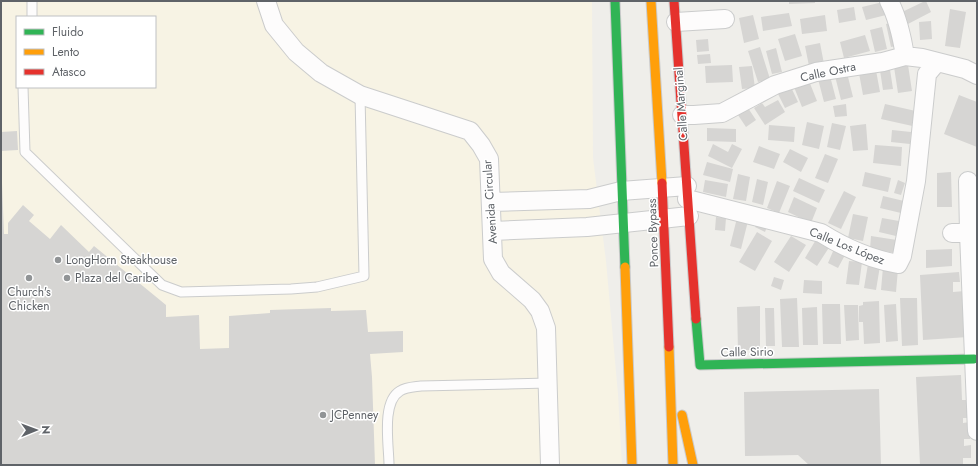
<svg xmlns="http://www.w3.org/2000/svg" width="978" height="466" font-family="Jost,sans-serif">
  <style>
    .commercial { fill: #f7f3e4; fill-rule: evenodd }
    .building { fill: #d6d5d3 }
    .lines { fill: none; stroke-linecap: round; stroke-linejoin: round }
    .lane-casing { stroke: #cbcccc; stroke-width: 11 }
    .street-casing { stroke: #cbcccc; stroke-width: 20 }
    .fast-casing { stroke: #cacacb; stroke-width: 11 }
    .slow-casing { stroke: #cacacb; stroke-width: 11 }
    .jam-casing { stroke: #cacacb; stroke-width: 11 }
    .lane { stroke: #fdfcfc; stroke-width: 9 }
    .street { stroke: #fdfcfc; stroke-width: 18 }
    .fast { stroke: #30b455; stroke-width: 9 }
    .slow { stroke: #ff9f0a; stroke-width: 9 }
    .jam { stroke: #e5322d; stroke-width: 9 }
    .poi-dot { fill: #919496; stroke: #fff; stroke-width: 1.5 }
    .labels { text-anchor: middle; stroke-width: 3; stroke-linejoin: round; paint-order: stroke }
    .street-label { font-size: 12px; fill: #5f6368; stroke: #fff }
    .poi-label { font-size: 12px; fill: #5f6368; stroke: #fff; text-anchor: start }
  </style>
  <rect width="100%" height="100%" fill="#efeeea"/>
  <path class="commercial" d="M1 1H592L593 158 606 261 618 394 622 465H1ZM17 17H155V87H17Z"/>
  <path class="building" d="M789 1H815V3L789 4Z
    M925 1H926L931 12 906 25 900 13Z
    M883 2 886 15 866 20 862 7Z
    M854 7 856 20 839 23 837 10Z
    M950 9 966 12 960 48 945 46Z
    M789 13 792 26 763 31 761 17Z
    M753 15 759 39 744 43 739 18Z
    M825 15 827 31 802 34 800 19Z
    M931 21 932 39 920 40 919 22Z
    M895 22 901 45 891 47 886 24Z
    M882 27 887 49 875 52 870 30Z
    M795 34 802 56 785 61 778 39Z
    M865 35 870 51 844 58 840 42Z
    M708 39 709 51 697 52 696 40Z
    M820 43 824 64 809 66 805 46Z
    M760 47 770 79 758 82 748 51Z
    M776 48 782 72 772 74 766 51Z
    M710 54 711 63 698 64 697 55Z
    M889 63 893 89 883 90 879 64Z
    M732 65 733 82 706 83 705 66Z
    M875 65 880 92 863 95 858 68Z
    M908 65 912 91 898 93 894 67Z
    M752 66 755 88 742 89 739 67Z
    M847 73 853 97 841 100 835 76Z
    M830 76 836 99 824 102 818 79Z
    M809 81 817 101 802 107 794 87Z
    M790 85 798 102 785 108 777 92Z
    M959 95 977 102V147L944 134Z
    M778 100 785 112 765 125 754 108 762 103 765 107Z
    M846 104 847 116 835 117 833 106Z
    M885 104 920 112 917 127 881 119Z
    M746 105 756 120 746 127 736 112Z
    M807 122 824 126 819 149 802 145Z
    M832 123 846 126 840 150 827 147Z
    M866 124 868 150 853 151 850 126Z
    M769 125 795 127 794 142 768 140Z
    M707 128 736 129V142L707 141Z
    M892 130 911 132 910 144 891 142Z
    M17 131 18 150 1 151V132Z
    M713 144 728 152 732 144 742 149 732 168 708 156Z
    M875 145 902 147 901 166 873 163Z
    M759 146 780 154 774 169 753 162Z
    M790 149 808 158 801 172 783 162Z
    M825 154 838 159 828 183 815 178Z
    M707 162 733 169 730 182 703 175Z
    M865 172 891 178 888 192 862 186Z
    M951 172 952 207H937V173Z
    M738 174 750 177 746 201 733 199Z
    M799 178 825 190 819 203 793 191Z
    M757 179 768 182 763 205 752 202Z
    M705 180 728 184 726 197 703 192Z
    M898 180 905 183 901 195 894 193Z
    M777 181 790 186 779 213 767 208Z
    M1 183H2L4 234H8V223L23 205 34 215 29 221 50 239 61 225 89 252 94 246 166 305V317L199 315 200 349 229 348V316L270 313V310L331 308V311L366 310 368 332 403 331V352L370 354 372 377 375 465H1Z
    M844 191 856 197 841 229 828 223Z
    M883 196 904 201 901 213 880 208Z
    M794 197 817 208 811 223 788 212Z
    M853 214 868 217 863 241 848 238Z
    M716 217 726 218 725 231 715 230Z
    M737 218 748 221 741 249 730 246Z
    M882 218 899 221 896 236 879 232Z
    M758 220 768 224 765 232 755 227Z
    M757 232 772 241 755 271 739 262Z
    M791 236 806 245 789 272 774 262Z
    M871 236 897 240 896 253 870 249Z
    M817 238 830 246 817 266 805 258Z
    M834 249 845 255 838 268 828 263Z
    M952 249V266L926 268V250Z
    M849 261 862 262 859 285 846 284Z
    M868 264 880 266 876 290 864 288Z
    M883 267 898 269 896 292 881 290Z
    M959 272 960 282H953V292L965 291 968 337 923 340 920 275Z
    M774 277 784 280 781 290 771 286Z
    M804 280 822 281V294L803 293Z
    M797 298 799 347H782L780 299Z
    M900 298H917L918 345 902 346Z
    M879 301 880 343 864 344 863 322H859V306L863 305V302Z
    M822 304H840L841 344H823Z
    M896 304 898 341 886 342 884 305Z
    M844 305H858L859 340 846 341Z
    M760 306V350H738L737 307Z
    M817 307 818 345H803L802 308Z
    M765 308H774L775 346H766Z
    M961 375 962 400H969L970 418H963V423L970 422V439H964V446L971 445V458H963V465H920L916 377Z
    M879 389 881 465H809L798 455 745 456 744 392Z"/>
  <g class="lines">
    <g class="lane-casing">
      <path id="lane" d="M32 1V17
        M23 87 25 152 162 285 181 292 291 289 317 287 364 276 360 95
        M389 465C389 446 381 402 400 391 406 387 414 387 421 386L548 383"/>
    </g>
    <g class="street-casing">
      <path id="street" d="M266 1 274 25 296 52 321 73 360 95 470 131 481 145 489 159 493 259 501 273 532 300 540 311 546 328 550 465
        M889 1C898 18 902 37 905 56
        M676 22 725 19
        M682 115H694L722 113 775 85 816 72 883 62 905 56 922 58 965 69 977 75
        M968 181 969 233 977 431
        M687 199 821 233C845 248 870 259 898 264L902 256 916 181 927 74 937 62
        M491 202 589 199 621 191 687 186
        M493 231 587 227 689 216
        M952 233H969"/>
    </g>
    <g class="fast-casing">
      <path id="fast" d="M615 1 625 267
        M696 319 700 365 974 359"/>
    </g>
    <g class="slow-casing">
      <path id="slow" d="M651 1 662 183
        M625 267 632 465
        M669 347 673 465
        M682 415 693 465"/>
    </g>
    <g class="jam-casing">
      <path id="jam" d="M674 1 696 319
        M662 183 669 347"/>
    </g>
    <use href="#lane" class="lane"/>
    <use href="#street" class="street"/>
    <use href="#fast" class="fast"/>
    <use href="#slow" class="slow"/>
    <use href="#jam" class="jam"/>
  </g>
  <g class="poi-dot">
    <circle cx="58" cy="260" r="4"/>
    <circle cx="29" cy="278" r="4"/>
    <circle cx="67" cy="278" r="4"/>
    <circle cx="323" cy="415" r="4"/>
  </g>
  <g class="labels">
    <g class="street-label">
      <text transform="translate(828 72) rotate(-12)" y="4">Calle Ostra</text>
      <text transform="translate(681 104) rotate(-94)" y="4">Calle Marginal</text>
      <text transform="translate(490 202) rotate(-94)" y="4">Avenida Circular</text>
      <text transform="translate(653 233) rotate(-92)" y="4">Ponce Bypass</text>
      <text transform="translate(847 246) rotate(22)" y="4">Calle Los López</text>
      <text transform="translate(747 352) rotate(-1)" y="4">Calle Sirio</text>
    </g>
    <g class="poi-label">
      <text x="66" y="264">LongHorn Steakhouse</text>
      <text x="75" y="282">Plaza del Caribe</text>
      <text x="29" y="296" text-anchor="middle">Church's<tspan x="29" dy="14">Chicken</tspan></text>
      <text x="331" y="419">JCPenney</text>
    </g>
  </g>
  <rect width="978" height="466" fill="none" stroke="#5f6368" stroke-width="4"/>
  <rect x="16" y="16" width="140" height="72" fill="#ffffff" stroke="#bfc1c3"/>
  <rect x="24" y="29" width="20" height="6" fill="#30b455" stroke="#bfc1c3"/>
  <text x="52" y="36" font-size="12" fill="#5f6368">Fluido</text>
  <rect x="24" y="49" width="20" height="6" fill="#ff9f0a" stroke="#bfc1c3"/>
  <text x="52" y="56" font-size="12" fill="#5f6368">Lento</text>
  <rect x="24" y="69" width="20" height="6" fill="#e5322d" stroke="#bfc1c3"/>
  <text x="52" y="76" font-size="12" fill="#5f6368">Atasco</text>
  <g transform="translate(36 430) rotate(89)" stroke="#ffffff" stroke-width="3" paint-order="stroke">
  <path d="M0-3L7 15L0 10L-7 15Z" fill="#5f6368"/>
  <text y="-6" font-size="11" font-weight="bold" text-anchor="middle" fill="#5f6368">N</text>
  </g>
</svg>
